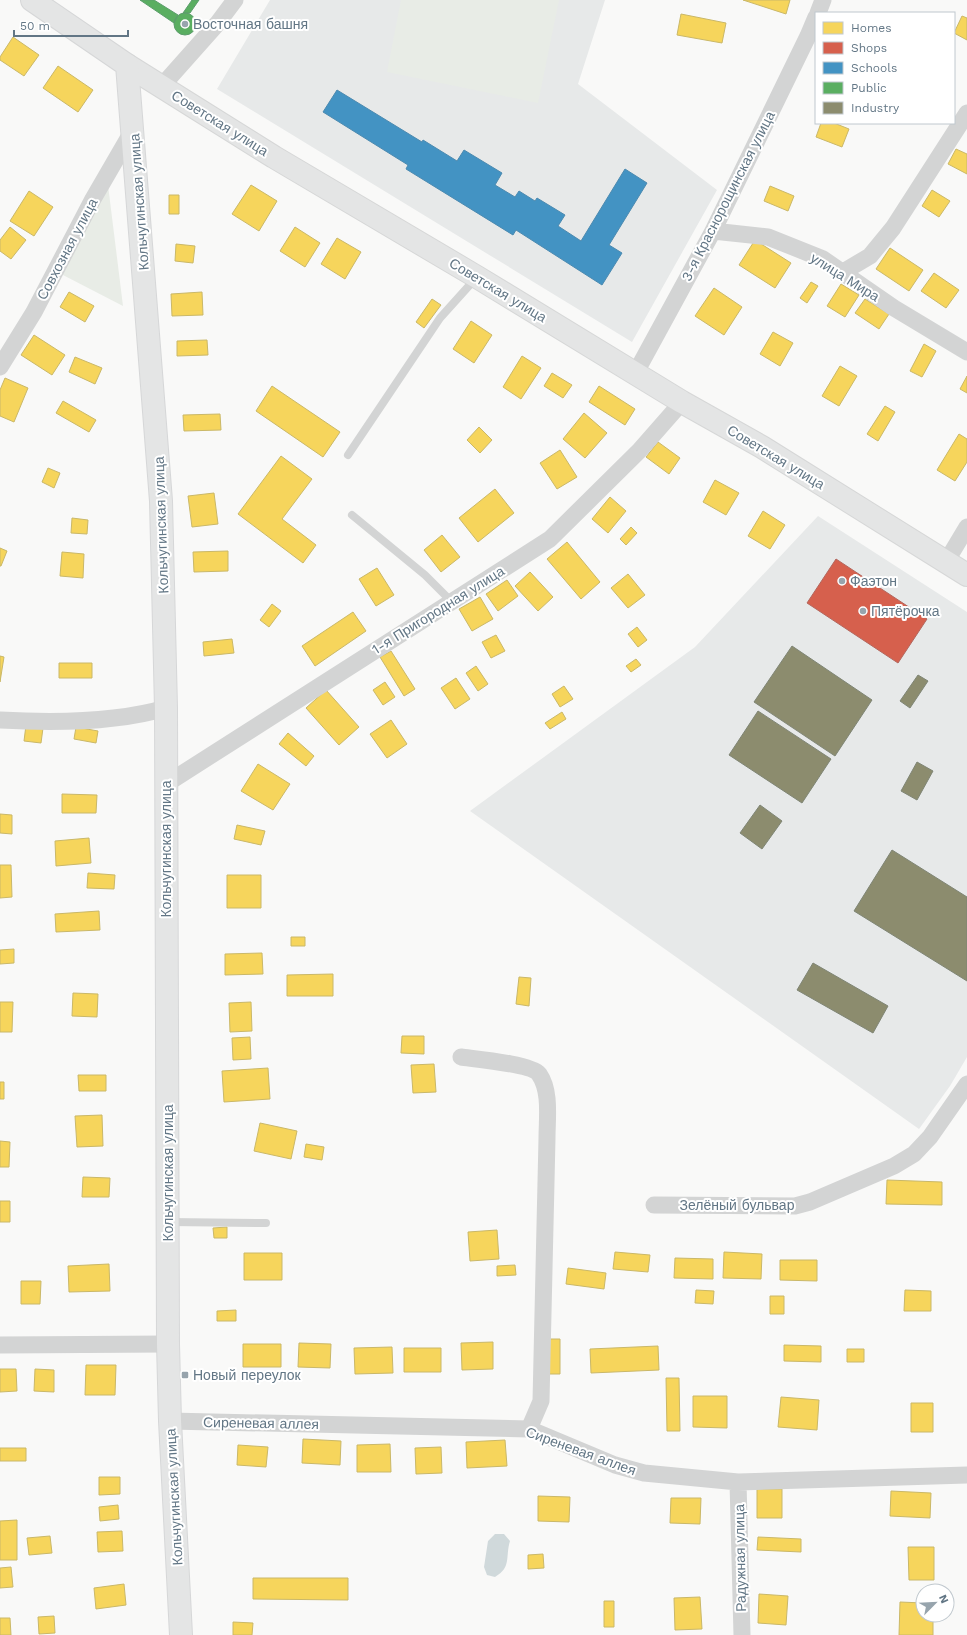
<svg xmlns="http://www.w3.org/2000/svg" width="967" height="1635" font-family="'Work Sans',sans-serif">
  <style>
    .built { fill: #e7e9e9 }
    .green { fill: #e8ece6 }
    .water { fill: #d0d9db }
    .homes { fill: #f6d55c; stroke: #cab868 }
    .shops { fill: #d6604d; stroke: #b3675e }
    .schools { fill: #4393c3; stroke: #4c8ab0 }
    .public { fill: #5aae61; stroke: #5c9d6c }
    .industry { fill: #8c8c6e; stroke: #7f8575 }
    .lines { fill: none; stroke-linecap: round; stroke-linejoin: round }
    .secondary-casing { stroke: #d6d7d7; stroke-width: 24 }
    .primary-casing { stroke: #d6d7d8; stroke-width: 24 }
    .lane { stroke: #d3d4d4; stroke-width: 8 }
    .street { stroke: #d3d4d4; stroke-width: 17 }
    .secondary { stroke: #e4e5e5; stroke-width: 22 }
    .primary { stroke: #e4e5e5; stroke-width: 22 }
    .poi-dot { fill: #97a4ad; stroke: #fff; stroke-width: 1.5 }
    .labels { text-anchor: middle; stroke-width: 4; stroke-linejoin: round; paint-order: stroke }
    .poi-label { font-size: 14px; fill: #627685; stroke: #fff; text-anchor: start }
    .street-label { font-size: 14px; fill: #627685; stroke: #fff }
  </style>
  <rect width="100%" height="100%" fill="#f9f9f8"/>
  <path class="built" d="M270 0H605L578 84 717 190 632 342 217 89Z
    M818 516 967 612V1057L950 1086 919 1129 470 811 695 647Z"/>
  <path class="green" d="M401 0H559L538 103 387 72Z
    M108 185 123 306 61 274Z"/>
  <path class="water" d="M495 1534H504L510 1541C505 1557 512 1567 495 1577L487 1575 484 1567 488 1541Z"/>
  <path class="homes" d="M743 0H790L786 14Z
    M681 14 726 23 722 43 677 35Z
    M962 16 967 18V40L954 33Z
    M13 37 39 55 24 76 0 60V57Z
    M58 66 93 90 78 112 43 88Z
    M821 123H834L849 129 842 147 816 137Z
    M956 149 967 154V174L948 164Z
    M251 185 277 201 259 231 232 214Z
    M770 186 794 196 788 211 764 201Z
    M932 190 950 201 939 217 922 206Z
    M29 191 53 207 34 236 10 221Z
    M169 195H179V214H169Z
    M10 227 26 240 11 259 0 251V240Z
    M295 227 320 243 305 267 280 251Z
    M337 238 361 252 345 279 321 264Z
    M755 240 791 263 775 288 739 265Z
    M176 244 195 246 193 263 175 261Z
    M890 248 923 270 909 291 876 269Z
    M934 273 959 290 946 308 921 291Z
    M811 282 818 286 807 303 800 298Z
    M841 284 859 295 845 317 827 306Z
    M714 288 742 307 724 335 695 316Z
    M69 292 94 306 85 322 60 307Z
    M202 292 203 315 172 316 171 294Z
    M432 299 441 305 424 328 416 322Z
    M865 299 889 314 879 329 855 313Z
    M471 321 492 335 474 363 453 349Z
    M773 332 793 343 780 366 760 354Z
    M34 335 65 355 52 375 21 355Z
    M207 340 208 355 177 356V341Z
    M924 344 936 351 922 377 910 371Z
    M522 356 541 368 521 399 503 387Z
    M75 357 102 368 95 384 69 372Z
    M840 366 857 376 839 406 822 396Z
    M552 373 572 385 563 398 544 386Z
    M967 376V393L960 389Z
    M5 378 28 388 14 422 0 416V390Z
    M272 386 340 432 323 457 256 411Z
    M599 386 635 409 625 425 589 402Z
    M63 401 96 420 89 432 56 413Z
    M885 406 895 412 878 441 867 434Z
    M584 413 607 433 585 458 563 439Z
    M220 414 221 430 184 431 183 415Z
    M479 427 492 440 480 453 467 440Z
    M959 434 967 439V462L955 481 937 470Z
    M658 442 680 458 669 474 646 457Z
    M560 450 577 477 557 489 540 463Z
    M281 456 312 479 282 519 316 545 303 563 238 514Z
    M48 468 60 473 54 488 42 482Z
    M715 480 739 493 726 515 703 502Z
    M495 489 514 513 478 542 459 518Z
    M214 493 218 524 192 527 188 496Z
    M610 497 626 511 608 533 592 519Z
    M763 511 785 525 770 549 748 536Z
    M72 518 88 520 87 534 71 533Z
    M631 527 637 533 626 545 620 539Z
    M442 535 460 557 441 572 424 550Z
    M567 542 600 582 581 599 547 559Z
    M0 548 7 551 1 566H0Z
    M228 551V571L194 572 193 552Z
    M62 552 84 554 83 578 60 576Z
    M377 568 394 595 376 606 359 579Z
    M530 572 553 597 538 611 515 586Z
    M628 574 645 595 628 608 611 588Z
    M507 580 518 596 498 611 486 594Z
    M480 597 493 619 472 631 459 609Z
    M272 604 281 611 269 627 260 620Z
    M353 612 366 631 315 666 302 646Z
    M637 627 647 640 638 647 628 634Z
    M496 635 505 651 491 658 482 642Z
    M232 639 234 653 204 656 203 642Z
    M391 651 415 689 404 696 380 657Z
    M0 656 4 657 0 682Z
    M636 659 641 665 631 672 626 666Z
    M59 663H92V678H59Z
    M476 666 488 684 478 691 466 673Z
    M456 678 470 699 455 709 441 688Z
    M385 682 395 697 383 705 373 690Z
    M564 686 573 699 560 707 552 694Z
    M326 690 359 727 339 745 306 708Z
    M562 712 566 719 550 729 545 723Z
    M391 720 407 744 387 758 370 734Z
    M26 725 43 728 41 743 24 741Z
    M76 727 98 731 96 743 74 739Z
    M288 733 314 756 306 766 279 744Z
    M258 764 290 784 273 810 241 791Z
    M62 794 97 795 96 813H62Z
    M0 814 12 815V834L0 833Z
    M237 825 265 831 261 845 234 839Z
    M89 838 91 863 56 866 55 841Z
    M0 865H11L12 897 0 898Z
    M88 873 115 875 114 889 87 888Z
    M227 875H261V908H227Z
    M99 911 100 930 56 932 55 914Z
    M291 937H305V946H291Z
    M14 949V963L0 964V950Z
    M262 953 263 974 225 975V954Z
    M333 974V996H287V975Z
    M519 977 531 978 529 1006 516 1004Z
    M73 993 98 994 97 1017 72 1016Z
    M0 1002H13L12 1032H0Z
    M251 1002 252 1031 230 1032 229 1003Z
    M402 1036H424V1054L401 1053Z
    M250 1037 251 1059 233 1060 232 1038Z
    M434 1064 436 1092 413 1093 411 1065Z
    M268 1068 270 1099 224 1102 222 1071Z
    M78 1075H106V1091H79Z
    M0 1082H4V1099H0Z
    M102 1115 103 1146 77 1147 75 1116Z
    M260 1123 297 1131 291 1159 254 1151Z
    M0 1141 10 1142 9 1167H0Z
    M306 1144 324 1147 322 1160 304 1157Z
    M83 1177 110 1178 109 1197H82Z
    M887 1180 942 1182V1205L886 1204Z
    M0 1201H10V1222H0Z
    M227 1227V1238H214L213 1228Z
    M497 1230 499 1259 470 1261 468 1232Z
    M615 1252 650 1255 648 1272 613 1269Z
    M724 1252 762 1254 761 1279 723 1278Z
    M244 1253H282V1280H244Z
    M675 1258 713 1259V1279L674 1278Z
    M780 1260H817V1281L780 1280Z
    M109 1264 110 1291 69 1292 68 1266Z
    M515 1265 516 1275 497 1276V1266Z
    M568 1268 606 1273 604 1289 566 1284Z
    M21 1281H41L40 1304H21Z
    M696 1290 714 1291 713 1304 695 1303Z
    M905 1290 931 1291V1311H904Z
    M770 1296H784V1314H770Z
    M236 1310V1321H217V1311Z
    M549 1339H560V1374H549Z
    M493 1342V1369L462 1370 461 1343Z
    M299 1343 331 1344 330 1368 298 1367Z
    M243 1344H281V1367H243Z
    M784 1345 821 1346V1362L784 1361Z
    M658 1346 659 1370 591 1373 590 1349Z
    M392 1347 393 1373 355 1374 354 1348Z
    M404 1348H441V1372H404Z
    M847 1349H864V1362H847Z
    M86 1365H116L115 1395H85Z
    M0 1369H16L17 1391 0 1392Z
    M35 1369 54 1370V1392L34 1391Z
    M666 1378H679L680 1431H667Z
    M693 1396H727V1428L693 1427Z
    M781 1397 819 1400 817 1430 778 1427Z
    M911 1403H933V1432H911Z
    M303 1439 341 1441 340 1465 302 1463Z
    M505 1440 507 1466 467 1468 466 1442Z
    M390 1444 391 1472H357V1445Z
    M238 1445 268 1447 266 1467 237 1465Z
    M441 1447 442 1473 416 1474 415 1448Z
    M0 1448H26V1461H0Z
    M99 1477H120V1494L99 1495Z
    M757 1489H782V1518H757Z
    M891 1491 931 1493 930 1518 890 1516Z
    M538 1496 570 1497 569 1522 538 1521Z
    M671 1498H701L700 1524 670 1523Z
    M118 1505 119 1519 100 1521 99 1507Z
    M17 1520V1560H0V1521Z
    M122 1531 123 1551 98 1552 97 1532Z
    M50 1536 52 1553 29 1555 27 1538Z
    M758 1537 801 1539V1552L757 1550Z
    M908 1547H934V1580H909Z
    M543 1554 544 1568 528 1569V1555Z
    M11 1567 13 1587 0 1588V1568Z
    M253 1578H348V1600L253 1599Z
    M124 1584 126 1605 96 1609 94 1588Z
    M759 1594 788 1596 786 1625 758 1623Z
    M700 1597 702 1629 675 1630 674 1598Z
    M604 1601H614V1627H604Z
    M900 1602 923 1603V1615H933V1635H899Z
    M54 1616 55 1633 39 1634 38 1617Z
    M0 1618H10L11 1635H0Z
    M233 1622 253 1623 252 1635H233Z"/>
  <path class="shops" d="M836 559 927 619 898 663 807 603Z"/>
  <path class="schools" d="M337 90 422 142 423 140 457 161 464 150 502 173 495 185 515 197 519 191 535 201 537 198 565 215 558 226 581 241 625 169 647 183 609 245 622 253 602 285 516 230 513 235 406 169 408 165 323 112Z"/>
  <path class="public" d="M140 0H154L178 15 174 23Z
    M192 0H199L190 13H183Z
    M174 24a11 11 0 1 1 22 0a11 11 0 1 1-22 0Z"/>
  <path class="industry" d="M792 646 872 700 835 756 754 702Z
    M918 675 928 681 910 708 900 701Z
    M758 711 831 759 802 803 729 755Z
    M917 762 933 771 917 800 901 791Z
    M760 805 782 821 762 849 740 833Z
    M892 850 967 897V981L854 911Z
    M813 963 888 1006 873 1033 797 990Z"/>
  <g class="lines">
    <g class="secondary-casing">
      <path id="secondary" d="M127 65 274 157 477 277 682 402 762 447 967 575"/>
    </g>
    <g class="primary-casing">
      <path id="primary" d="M32 0 127 65 161 501 166 708 168 1344 170 1421 181 1635"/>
    </g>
    <path class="lane" d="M348 455 440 318 476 278
      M352 515 425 575 452 602
      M169 1222 266 1223"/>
    <path class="street" d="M818 13 823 0
      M161 87 217 24 235 0
      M713 231 768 237 823 259 894 308 967 352
      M843 272 870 256 893 228 967 113
      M0 367 34 312 93 199 133 130
      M635 374 713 231 808 36 816 17
      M946 562 967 527
      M0 720C53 723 115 723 166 708
      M166 784 550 539 639 451 682 402
      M461 1057C475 1059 531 1064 539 1074 551 1091 547 1118 547 1138L541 1401 529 1429
      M654 1205 795 1206 810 1202 894 1166 914 1154 930 1137 967 1084
      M0 1345 168 1344
      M170 1421 529 1429 615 1465 644 1473 738 1482 967 1475
      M738 1482 742 1635"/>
    <use href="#secondary" class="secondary"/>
    <use href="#primary" class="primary"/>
  </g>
  <g class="poi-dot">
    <circle cx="185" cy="24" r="4"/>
    <circle cx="842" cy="581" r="4"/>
    <circle cx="863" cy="611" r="4"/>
    <rect x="181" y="1371" width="8" height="8" rx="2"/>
  </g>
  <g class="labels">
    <g class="poi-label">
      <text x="193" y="29">Восточная башня</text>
      <text x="850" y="586">Фаэтон</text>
      <text x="871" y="616">Пятёрочка</text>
      <text x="193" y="1380">Новый переулок</text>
    </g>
    <g class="street-label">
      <text transform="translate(220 123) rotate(32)" y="5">Советская улица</text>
      <text transform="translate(728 196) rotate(-63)" y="5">3-я Краснорощинская улица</text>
      <text transform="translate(139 202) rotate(-94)" y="5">Кольчугинская улица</text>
      <text transform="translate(67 249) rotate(-62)" y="5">Совхозная улица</text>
      <text transform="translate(845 277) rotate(32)" y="5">улица Мира</text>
      <text transform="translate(498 290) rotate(31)" y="5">Советская улица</text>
      <text transform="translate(776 457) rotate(31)" y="5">Советская улица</text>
      <text transform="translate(161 525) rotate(-92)" y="5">Кольчугинская улица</text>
      <text transform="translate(438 610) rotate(-32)" y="5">1-я Пригородная улица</text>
      <text transform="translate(166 849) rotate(-90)" y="5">Кольчугинская улица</text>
      <text transform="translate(168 1173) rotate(-90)" y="5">Кольчугинская улица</text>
      <text x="737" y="1210">Зелёный бульвар</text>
      <text transform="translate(261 1423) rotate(1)" y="5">Сиреневая аллея</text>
      <text transform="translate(581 1451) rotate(20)" y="5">Сиреневая аллея</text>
      <text transform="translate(174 1497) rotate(-93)" y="5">Кольчугинская улица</text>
      <text transform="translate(740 1558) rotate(-91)" y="5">Радужная улица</text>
    </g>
  </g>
  <rect x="815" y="12" width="140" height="112" fill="#ffffff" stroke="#c0c8ce"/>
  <rect x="823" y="22" width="20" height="12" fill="#f6d55c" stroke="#c0c8ce"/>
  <text x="851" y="32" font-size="12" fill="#627685">Homes</text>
  <rect x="823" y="42" width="20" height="12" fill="#d6604d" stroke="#c0c8ce"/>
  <text x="851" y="52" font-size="12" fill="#627685">Shops</text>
  <rect x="823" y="62" width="20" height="12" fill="#4393c3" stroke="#c0c8ce"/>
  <text x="851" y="72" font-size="12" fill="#627685">Schools</text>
  <rect x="823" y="82" width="20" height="12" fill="#5aae61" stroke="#c0c8ce"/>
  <text x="851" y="92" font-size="12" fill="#627685">Public</text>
  <rect x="823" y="102" width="20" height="12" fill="#8c8c6e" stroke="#c0c8ce"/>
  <text x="851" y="112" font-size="12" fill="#627685">Industry</text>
  <g transform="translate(935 1603) rotate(66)"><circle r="19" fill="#ffffff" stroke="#c0c8ce"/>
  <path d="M0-3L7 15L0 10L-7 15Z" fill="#97a4ad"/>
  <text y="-6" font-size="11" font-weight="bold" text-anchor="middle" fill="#627685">N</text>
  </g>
  <path d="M14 30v6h114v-6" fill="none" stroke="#627685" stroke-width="2"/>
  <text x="20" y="30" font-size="12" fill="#627685" stroke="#ffffff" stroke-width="3" paint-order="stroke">50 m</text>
</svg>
